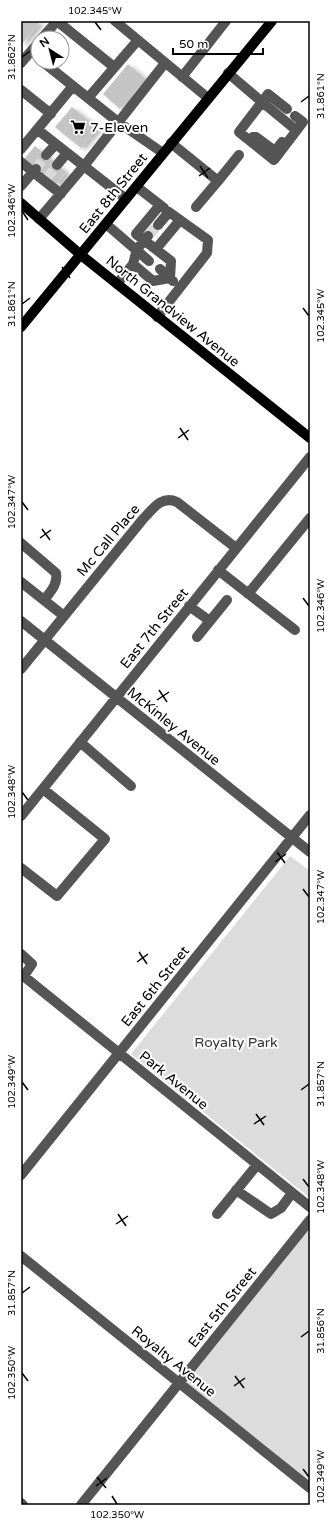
<svg xmlns="http://www.w3.org/2000/svg" width="331" height="1526" font-family="'Varela Round',sans-serif">
  <style>
    .green { fill: #dcdcdc }
    .building { fill: #c4c4c4; filter: url(#shadow) }
    .lines { fill: none; stroke-linecap: round; stroke-linejoin: round }
    .minor-tunnel { stroke: #d9d9d9; stroke-width: 10; stroke-dasharray: 10 5; stroke-linecap: butt }
    .minor { stroke: #555; stroke-width: 10 }
    .major { stroke: #000; stroke-width: 10 }
    .ticks { fill: none; stroke: #000; stroke-width: 1.5 }
    .labels { text-anchor: middle; stroke-width: 4; stroke-linejoin: round; paint-order: stroke }
    .poi-label { font-size: 14px; fill: #000; stroke: #fff; text-anchor: start }
    .street-label { font-size: 14px; fill: #000; stroke: #fff }
    .park-label { font-size: 14px; fill: #333; stroke: #fff }
    .neatline { fill: none; stroke: #000; stroke-width: 1.5 }
    .ticks-label { font-size: 10px; text-anchor: middle; fill: #000 }
  </style>
  <defs>
    <filter id="shadow"><feDropShadow dx="4.5" dy="2.5" stdDeviation="2" flood-color="#0004"/></filter>
  </defs>
  <rect width="100%" height="100%" fill="#fff"/>
  <path class="green" d="M290 856 310 871V1198L131 1054Z
    M310 1220V1488L179 1383Z"/>
  <path class="building" d="M21 21H41L21 45Z
    M128 64 146 79 120 109 103 94Z
    M72 107 98 128 81 148 55 127Z
    M35 146 66 172 56 185 24 159Z"/>
  <g class="lines">
    <path class="minor-tunnel" d="M36 169 46 155
      M47 178 57 165
      M149 235 158 225"/>
    <path class="minor" d="M57 21 114 67
      M115 21 208 98
      M42 38 57 21
      M43 62 73 86
      M21 63 38 43
      M228 73 262 102 239 132 274 160 303 122 295 116
      M182 77 226 21
      M21 90 51 114
      M88 98 138 40
      M287 109 268 94 262 102 296 130
      M38 130 126 199
      M253 137H256L275 151 282 142
      M171 143 218 181 239 155
      M21 149 73 86 118 122 163 153
      M46 155 56 144
      M21 162 33 172 36 169
      M57 165 67 153
      M21 186 33 172 61 194
      M137 187 164 208
      M196 207 218 181
      M39 219 84 166 165 63
      M106 224 149 261
      M156 249 180 220
      M133 264 153 281 170 278 171 261 136 234 160 205
      M160 269 173 281
      M117 284 133 264 137 249 148 236
      M157 317 207 253 208 240 169 212 158 225
      M21 543 56 573C58 585 50 592 44 600
      M218 570 295 630
      M21 582 64 616
      M248 594 310 518
      M189 606 210 621
      M21 621 310 852
      M197 637 227 600
      M21 669 143 519C153 509 161 495 177 502L236 548
      M80 742 131 786
      M21 816 310 457
      M21 868 57 896 105 839 43 789
      M21 954 32 964 24 976
      M21 974 310 1207
      M21 1175 310 815
      M236 1190 271 1214 281 1208 292 1193
      M217 1214 257 1165
      M21 1256 310 1488
      M21 1503 23 1505
      M81 1505 310 1220"/>
    <path class="major" d="M21 203 81 255 310 438
      M21 327 272 21"/>
  </g>
  <path class="ticks" d="M95 22 101 30M22 57 30 51M301 102 309 96M200 166 208 178M199 176 210 168M22 211 28 220M62 267 70 278M61 276 72 268M22 304 30 298M303 308 309 316M180 428 188 440M178 438 189 430M22 502 28 510M42 529 50 540M40 538 51 530M303 598 309 606M159 690 167 702M157 700 169 692M22 792 28 800M277 852 285 863M275 862 286 854M303 889 309 897M139 952 147 964M137 962 148 954M22 1082 28 1090M301 1090 309 1084M256 1114 264 1125M254 1124 266 1116M303 1179 309 1187M118 1214 126 1226M116 1224 128 1216M22 1293 30 1287M301 1337 309 1331M22 1373 28 1381M235 1376 244 1388M234 1386 245 1378M303 1469 309 1477M97 1477 106 1488M96 1486 107 1478M112 1496 117 1504"/>
  <defs>
    <g id="supermarket-bare" transform="scale(1.2)"><path d="M-6-5.5h2.5l.6 2H6L4.5 2H-2.5L-4.4-4H-6ZM-1.5 3.2a1.3 1.3 0 1 0 .1 0ZM3 3.2a1.3 1.3 0 1 0 .1 0Z" fill="#000" stroke="#fff" stroke-width="2.5" paint-order="stroke"/></g>
  </defs>
  <g fill-rule="evenodd">
    <use href="#supermarket-bare" x="78" y="127"/>
  </g>
  <g class="labels">
    <g class="poi-label">
      <text x="90" y="132">7-Eleven</text>
    </g>
    <g class="street-label">
      <text transform="translate(113 193) rotate(-51)" y="5">East 8th Street</text>
      <text transform="translate(173 311) rotate(39)" y="5">North Grandview Avenue</text>
      <text transform="translate(108 540) rotate(-50)" y="5">Mc Call Place</text>
      <text transform="translate(154 628) rotate(-51)" y="5">East 7th Street</text>
      <text transform="translate(174 726) rotate(39)" y="5">McKinley Avenue</text>
      <text transform="translate(155 986) rotate(-51)" y="5">East 6th Street</text>
      <text transform="translate(174 1080) rotate(39)" y="5">Park Avenue</text>
      <text transform="translate(222 1307) rotate(-51)" y="5">East 5th Street</text>
      <text transform="translate(174 1361) rotate(39)" y="5">Royalty Avenue</text>
    </g>
    <g class="park-label">
      <text x="236" y="1047">Royalty Park</text>
    </g>
  </g>
  <rect width="331" height="1526" fill="none" stroke="#ffffff" stroke-width="44"/>
  <g transform="translate(50 50) rotate(324)"><circle r="19" fill="#ffffff" stroke="#999999"/>
  <path d="M0-3L7 15L0 10L-7 15Z" fill="#000000"/>
  <text y="-6" font-size="11" font-weight="bold" text-anchor="middle" fill="#000000">N</text>
  </g>
  <path d="M173 48v6h90v-6" fill="none" stroke="#000000" stroke-width="2"/>
  <text x="179" y="48" font-size="12" fill="#000000" stroke="#ffffff" stroke-width="3" paint-order="stroke">50 m</text>
  <rect x="22" y="22" width="287" height="1482" class="neatline"/>
  <g class="ticks-label">
    <text x="95" y="14">102.345°W</text>
    <text transform="translate(11 57) rotate(-90)" y="4">31.862°N</text>
    <text transform="translate(320 96) rotate(-90)" y="4">31.861°N</text>
    <text transform="translate(11 211) rotate(-90)" y="4">102.346°W</text>
    <text transform="translate(11 304) rotate(-90)" y="4">31.861°N</text>
    <text transform="translate(320 316) rotate(-90)" y="4">102.345°W</text>
    <text transform="translate(11 502) rotate(-90)" y="4">102.347°W</text>
    <text transform="translate(320 606) rotate(-90)" y="4">102.346°W</text>
    <text transform="translate(11 792) rotate(-90)" y="4">102.348°W</text>
    <text transform="translate(320 897) rotate(-90)" y="4">102.347°W</text>
    <text transform="translate(11 1082) rotate(-90)" y="4">102.349°W</text>
    <text transform="translate(320 1084) rotate(-90)" y="4">31.857°N</text>
    <text transform="translate(320 1187) rotate(-90)" y="4">102.348°W</text>
    <text transform="translate(11 1293) rotate(-90)" y="4">31.857°N</text>
    <text transform="translate(320 1331) rotate(-90)" y="4">31.856°N</text>
    <text transform="translate(11 1373) rotate(-90)" y="4">102.350°W</text>
    <text transform="translate(320 1477) rotate(-90)" y="4">102.349°W</text>
    <text x="117" y="1518">102.350°W</text>
  </g>
</svg>
